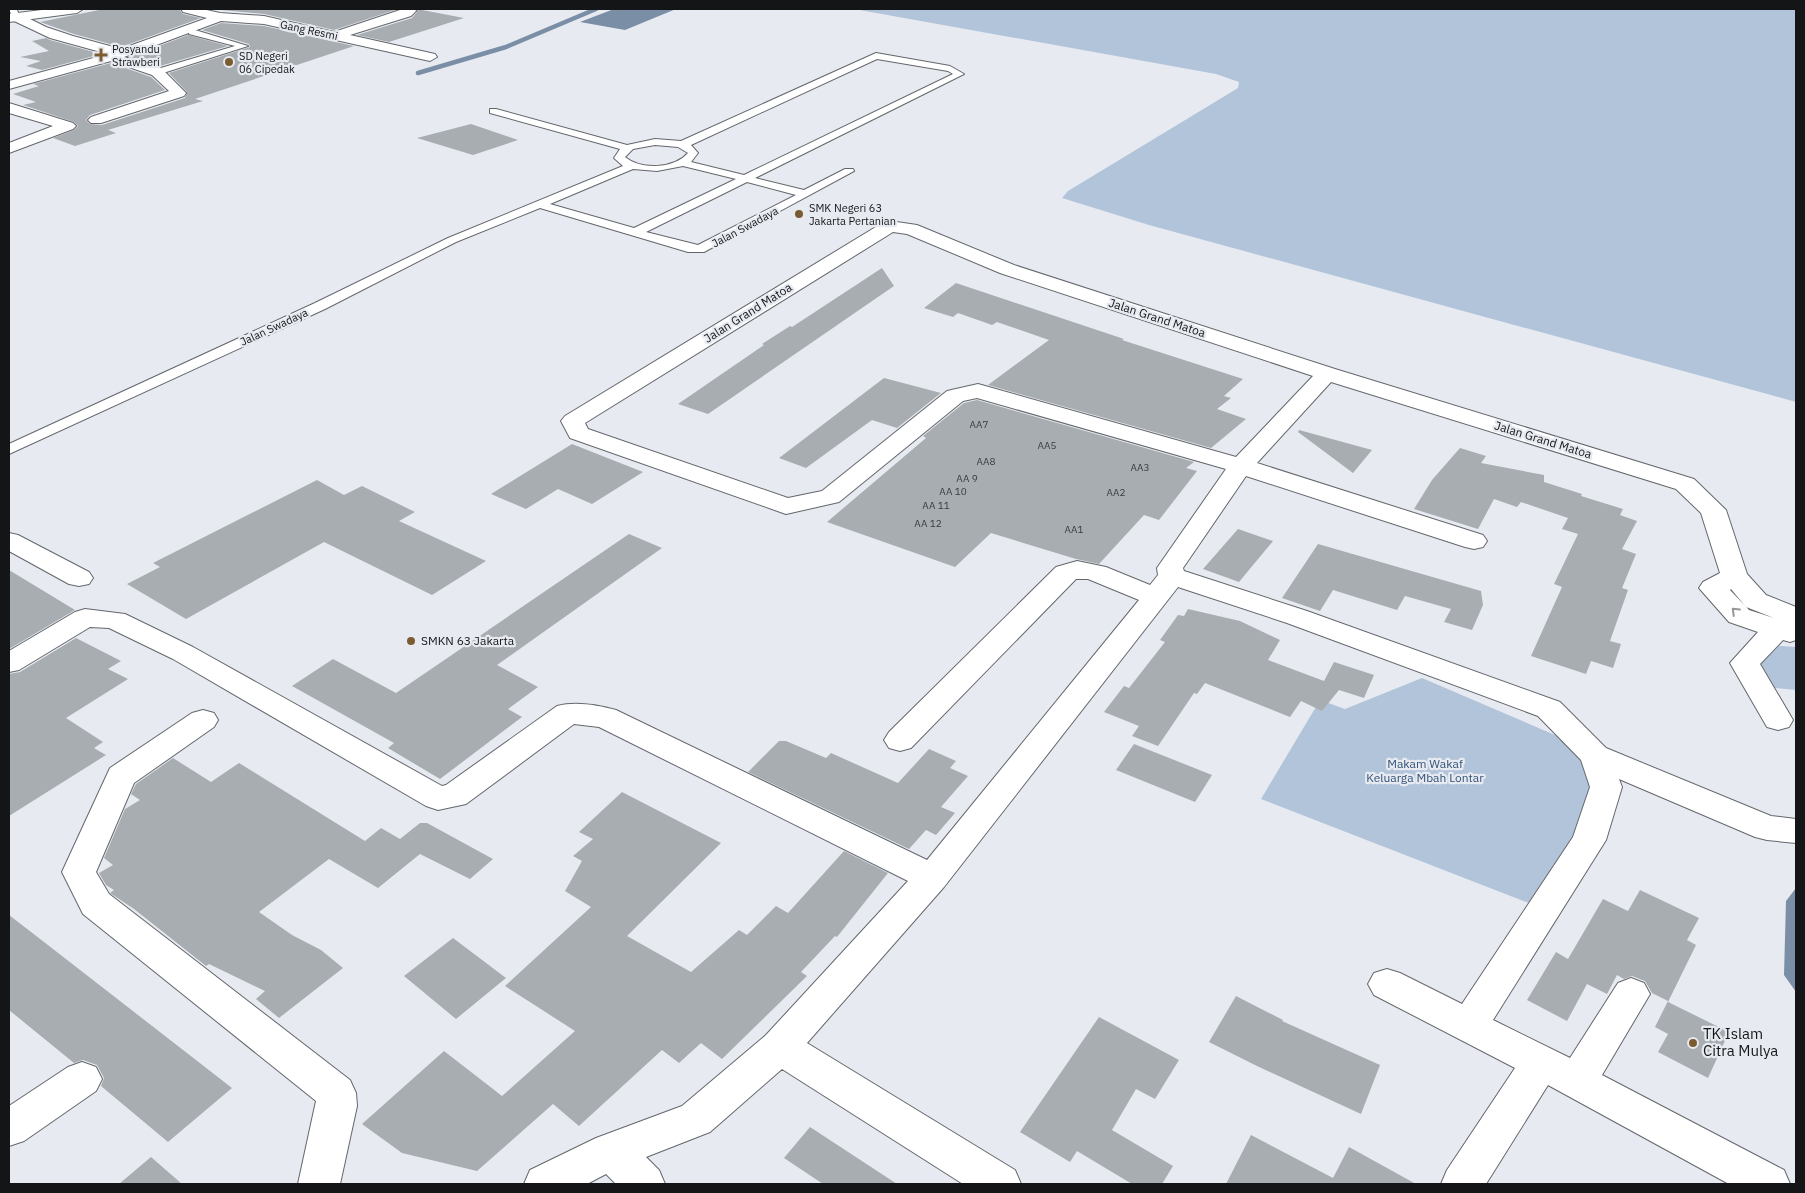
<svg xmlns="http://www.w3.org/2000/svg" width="1805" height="1193" font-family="'IBM Plex Sans',sans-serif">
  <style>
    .green { fill: #b2c4da }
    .water { fill: #7a8ea6 }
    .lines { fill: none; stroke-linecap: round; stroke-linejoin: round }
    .stream { stroke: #7a8ea6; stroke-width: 4.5 }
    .building { fill: #a8adb2 }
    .service-casing { stroke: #63676c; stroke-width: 2 }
    .minor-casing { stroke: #63676c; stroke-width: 2 }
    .secondary-casing { stroke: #63676c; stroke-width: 2 }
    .service { fill: #fff; fill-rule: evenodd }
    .minor { fill: #fff; fill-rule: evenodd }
    .secondary { fill: #fff; fill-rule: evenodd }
    .oneway { stroke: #959697 }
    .poi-dot { fill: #7b5c31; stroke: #e7ebf1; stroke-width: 2 }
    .labels { text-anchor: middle; stroke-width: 4.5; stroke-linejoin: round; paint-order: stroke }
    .number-label { font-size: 10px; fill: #393b3e }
    .far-street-label { font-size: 11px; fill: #141517; stroke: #e7ebf1 }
    .far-poi-label { font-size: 11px; fill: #141517; stroke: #e7ebf1; text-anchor: start }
    .street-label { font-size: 12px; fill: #141517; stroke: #e7ebf1 }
    .poi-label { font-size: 12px; fill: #141517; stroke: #e7ebf1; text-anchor: start }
    .park-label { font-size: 12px; fill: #325177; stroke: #e7ebf1 }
    .near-poi-label { font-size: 15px; fill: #141517; stroke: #e7ebf1; text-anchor: start }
  </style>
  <rect width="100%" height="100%" fill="#e7ebf1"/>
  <path class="green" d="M854 9H1796V402L1149 225 1062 198 1068 191 1238 88 1239 82 1216 74Z
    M1749 644 1796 647V690L1775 688Z
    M1422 678 1618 762 1534 905 1261 799 1320 700 1345 709Z"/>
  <path class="water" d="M614 9H676L625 30 580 22Z
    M1796 888V992L1784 975 1786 901Z"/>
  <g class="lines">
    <path class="stream" d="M418 73 506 47 596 9"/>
  </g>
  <path class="building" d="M104 9H179L183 14 201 18 121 47 74 34 40 22Z
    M210 9H398L334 30 264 14Z
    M417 9 464 18 389 42 357 35 412 18 417 12Z
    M221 23 264 26 354 46 195 99 203 101 108 130 116 133 75 146 53 138 74 130 78 126 74 122 23 105 36 102 13 94 39 86 33 84 111 63 151 77 165 90 90 115 86 120 90 124 102 125 185 98 187 92 169 73 250 47 249 44 202 30Z
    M188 35 228 46 160 66 130 57Z
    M46 38 50 40 101 54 42 70 26 66 41 61 20 57 49 51 32 41Z
    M471 124 518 140 473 155 417 138Z
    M882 268 894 286 708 414 678 404 764 345 762 344 790 326 792 327Z
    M956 283 1124 339 1122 340 1243 379 1224 396 1231 398 1217 409 1246 419 1211 448 988 385 1049 340 997 322 992 325 958 313 953 317 924 308Z
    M884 378 941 393 897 428 872 420 806 468 779 458Z
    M977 400 1194 462 1186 468 1197 471 1159 520 1144 515 1099 564 1076 559 991 533 955 567 827 522 926 438 923 436 964 403Z
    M1299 430 1372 450 1353 473 1298 432Z
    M572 444 643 472 592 504 558 489 526 509 491 494Z
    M1460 448 1486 456 1481 463 1544 475V482L1582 494 1581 496 1623 509 1620 515 1637 521 1622 549 1636 554 1622 588 1628 590 1610 641 1621 644 1613 668 1591 661 1586 674 1531 656 1562 587 1554 584 1578 534 1562 529 1568 518 1521 502 1517 507 1494 499 1478 529 1414 509 1432 480Z
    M317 480 344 495 362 486 415 512 399 521 486 561 432 595 324 542 186 619 127 584 160 567 153 563Z
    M1238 529 1273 541 1239 582 1203 569Z
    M629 534 662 548 497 665 538 687 508 709 522 717 440 779 388 748 394 743 292 686 333 659 396 693Z
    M1318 544 1481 591 1483 605 1472 630 1444 622 1451 609 1405 596 1397 610 1333 590 1320 611 1282 598Z
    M9 570 75 610 9 649Z
    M1188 609 1240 621 1280 640 1268 660 1324 681 1334 662 1374 675 1364 698 1339 690 1322 711 1301 701 1290 717 1205 683 1197 694 1194 693 1158 746 1132 736 1139 726 1104 712 1124 686 1129 688 1165 642 1160 640 1178 615 1184 616Z
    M76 638 121 661 108 669 128 679 66 718 103 742 94 748 106 755 9 816V674L20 672Z
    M779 741H786L826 758 831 753 898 783 929 749 956 761 950 768 968 776 941 807 955 813 936 835 926 830 909 849 748 772Z
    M1134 744 1212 775 1195 802 1116 770Z
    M173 758 211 782 239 763 365 841 381 828 400 839 420 823H427L493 859 470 879 420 854 378 888 329 859 259 912 292 935 321 950 343 968 279 1018 256 999 265 991 209 964 206 966 134 909 110 893 114 890 106 885 99 873 113 865 104 858 125 809 140 800 131 794 136 784Z
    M622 792 721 843 627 936 691 972 739 930 747 935 776 906 788 913 844 851 888 873 837 937 835 936 801 972 807 976 722 1059 701 1043 679 1063 662 1050 579 1126 553 1104 477 1171 402 1153 362 1124 444 1051 502 1096 575 1031 505 986 591 907 565 891 582 861 573 856 593 839 579 832Z
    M1640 890 1699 918 1687 940 1696 945 1668 1002 1729 1032 1708 1078 1658 1052 1668 1034 1655 1027 1668 1001 1652 993 1645 981 1632 976 1624 979 1617 975 1607 994 1587 984 1567 1021 1527 1000 1556 952 1568 959 1603 899 1628 911Z
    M9 915 35 935 232 1088 168 1142 101 1086 104 1078 97 1065 83 1060 74 1063 9 1010Z
    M453 938 506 978 456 1019 404 976Z
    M1236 996 1283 1020 1282 1021 1380 1065 1361 1114 1257 1066 1209 1042Z
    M1099 1017 1179 1060 1155 1099 1136 1089 1112 1130 1173 1166 1162 1184H1132L1077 1151 1070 1162 1020 1132Z
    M810 1127 897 1184H823L784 1158Z
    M1251 1135 1333 1178 1349 1147 1416 1184H1226Z
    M151 1157 182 1184H119Z"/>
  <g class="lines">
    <g class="service-casing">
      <path id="service" d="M9 9 17 10 20 17 19 19H13Z
        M189 30H195L248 46 160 74H154V70L235 46 189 34Z
        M876 53 950 66 964 74 755 178 804 190 845 169H853L854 171 704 252H688L540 208 456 242 325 309 9 454V444L315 303 448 238 623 166 614 158 620 149 490 113V109H496L627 145 655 139 681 141ZM877 59 948 71 953 74 744 175 691 162 698 153 691 145ZM655 145 678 147 688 153C674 169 641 170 625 157L633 149ZM683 166 736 179 634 228 550 204 633 169 657 171ZM747 182 796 195 698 245 646 232Z"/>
    </g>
    <g class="minor-casing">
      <path id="minor" d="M181 9H202L220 13 264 16 334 32 403 9H415L416 11 411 16 350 35 435 54 437 57 430 61 264 24 221 21 124 57 162 69 186 93 184 96 101 123H91L88 120 91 117 169 91 152 75 111 61 9 89V81L108 54 50 38 12 20 10 17 12 14H20L46 27 73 36 121 49 207 18 183 12Z
        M9 103 73 123 76 126 73 129 9 153V143L53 126 9 113Z
        M890 221 917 225 1014 265 1335 369 1694 479 1726 510 1747 574 1766 595 1796 607V640L1790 642 1783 640 1760 664 1793 720 1789 727 1778 730 1767 727 1730 663 1758 632 1729 622 1699 588 1703 582 1720 573 1701 513 1676 489 1331 382 1257 463 1483 535 1487 541 1483 547 1474 549 1465 547 1246 476 1183 568 1184 571 1307 611 1560 702 1606 748 1771 816 1796 819V843L1767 840 1755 837 1619 779 1622 787 1606 840 1493 1020 1570 1058 1618 983 1631 978 1644 983 1650 994 1602 1075 1784 1170 1790 1184H1729L1548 1085 1486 1184H1441L1447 1170 1515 1068 1374 995 1368 984 1374 973 1387 969 1400 973 1462 1004 1573 837 1590 787 1581 760 1538 716 1287 623 1178 587 944 887 807 1043 1015 1170 1021 1184H963L782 1069 710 1132 646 1157 659 1170 665 1184H616L606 1174 587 1184H524L530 1170 596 1138 682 1106 766 1035 908 881 599 727 574 724 466 804 438 810 426 806 173 659 109 628 90 627 19 670 9 672V651L75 612 85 609 125 614 193 647 442 786 446 785 557 706C575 701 598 705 616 710L927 860 1139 600 1088 579H1076L911 748 900 751 889 748 884 740 889 732 1056 567 1077 561 1106 567 1150 585 1158 575 1157 568 1226 469 977 398 963 401 839 502 786 514 570 438 561 421 565 416 884 222ZM893 232 907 234 1000 273 1313 376 1236 457 978 384 947 391 822 491 788 498 588 429 585 423ZM1731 589 1746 607 1774 618 1749 610 1730 590Z
        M9 533 18 535 89 572 93 578 89 584 79 586 69 584 9 551Z
        M203 710 214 713 218 720 214 727 134 783 96 872 109 894 350 1080 356 1093 357 1106 340 1184H298L316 1101 83 914 62 872 110 768 192 713Z
        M82 1062 96 1067 102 1079 96 1091 24 1141 9 1146V1106L68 1067Z"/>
    </g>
    <g class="secondary-casing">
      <path id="secondary" d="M50 9H83L77 13 9 22V14Z"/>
    </g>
    <use href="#service" class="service"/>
    <use href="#minor" class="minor"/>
    <use href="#secondary" class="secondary"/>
  </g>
  <defs><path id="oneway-chevron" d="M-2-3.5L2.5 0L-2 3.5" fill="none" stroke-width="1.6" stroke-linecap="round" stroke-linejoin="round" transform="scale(1.25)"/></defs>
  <use class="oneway" href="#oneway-chevron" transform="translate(1735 611) rotate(-136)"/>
  <g class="poi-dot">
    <path d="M98.5 47.5h5v5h5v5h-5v5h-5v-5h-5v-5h5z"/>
    <circle cx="229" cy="62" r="5"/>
    <circle cx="799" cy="214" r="5"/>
    <circle cx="411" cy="641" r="5"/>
    <circle cx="1693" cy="1043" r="5"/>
  </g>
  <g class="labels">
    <g class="number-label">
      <text x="979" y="428">AA7</text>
      <text x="1047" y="449">AA5</text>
      <text x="986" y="465">AA8</text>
      <text x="1140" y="471">AA3</text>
      <text x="967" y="482">AA 9</text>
      <text x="953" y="495">AA 10</text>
      <text x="1116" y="496">AA2</text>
      <text x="936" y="509">AA 11</text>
      <text x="928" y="527">AA 12</text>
      <text x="1074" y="533">AA1</text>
    </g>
    <g class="far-street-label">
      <text transform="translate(309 30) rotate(12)" y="4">Gang Resmi</text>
      <text transform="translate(745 227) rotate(-28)" y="4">Jalan Swadaya</text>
      <text transform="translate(274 327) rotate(-25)" y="4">Jalan Swadaya</text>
    </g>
    <g class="far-poi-label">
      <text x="112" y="53">Posyandu<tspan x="112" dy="13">Strawberi</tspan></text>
      <text x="239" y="60">SD Negeri<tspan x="239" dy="13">06 Cipedak</tspan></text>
      <text x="809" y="212">SMK Negeri 63<tspan x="809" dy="13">Jakarta Pertanian</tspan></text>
    </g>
    <g class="street-label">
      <text transform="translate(748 313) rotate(-32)" y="4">Jalan Grand Matoa</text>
      <text transform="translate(1157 318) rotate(18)" y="4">Jalan Grand Matoa</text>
      <text transform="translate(1543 440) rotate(17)" y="4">Jalan Grand Matoa</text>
    </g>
    <g class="poi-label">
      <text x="421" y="645">SMKN 63 Jakarta</text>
    </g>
    <g class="park-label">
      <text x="1425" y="768">Makam Wakaf<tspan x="1425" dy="14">Keluarga Mbah Lontar</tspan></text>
    </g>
    <g class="near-poi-label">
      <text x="1703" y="1039">TK Islam<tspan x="1703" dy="17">Citra Mulya</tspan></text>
    </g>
  </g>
  <rect width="1805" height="1193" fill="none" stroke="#141517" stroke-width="20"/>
</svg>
